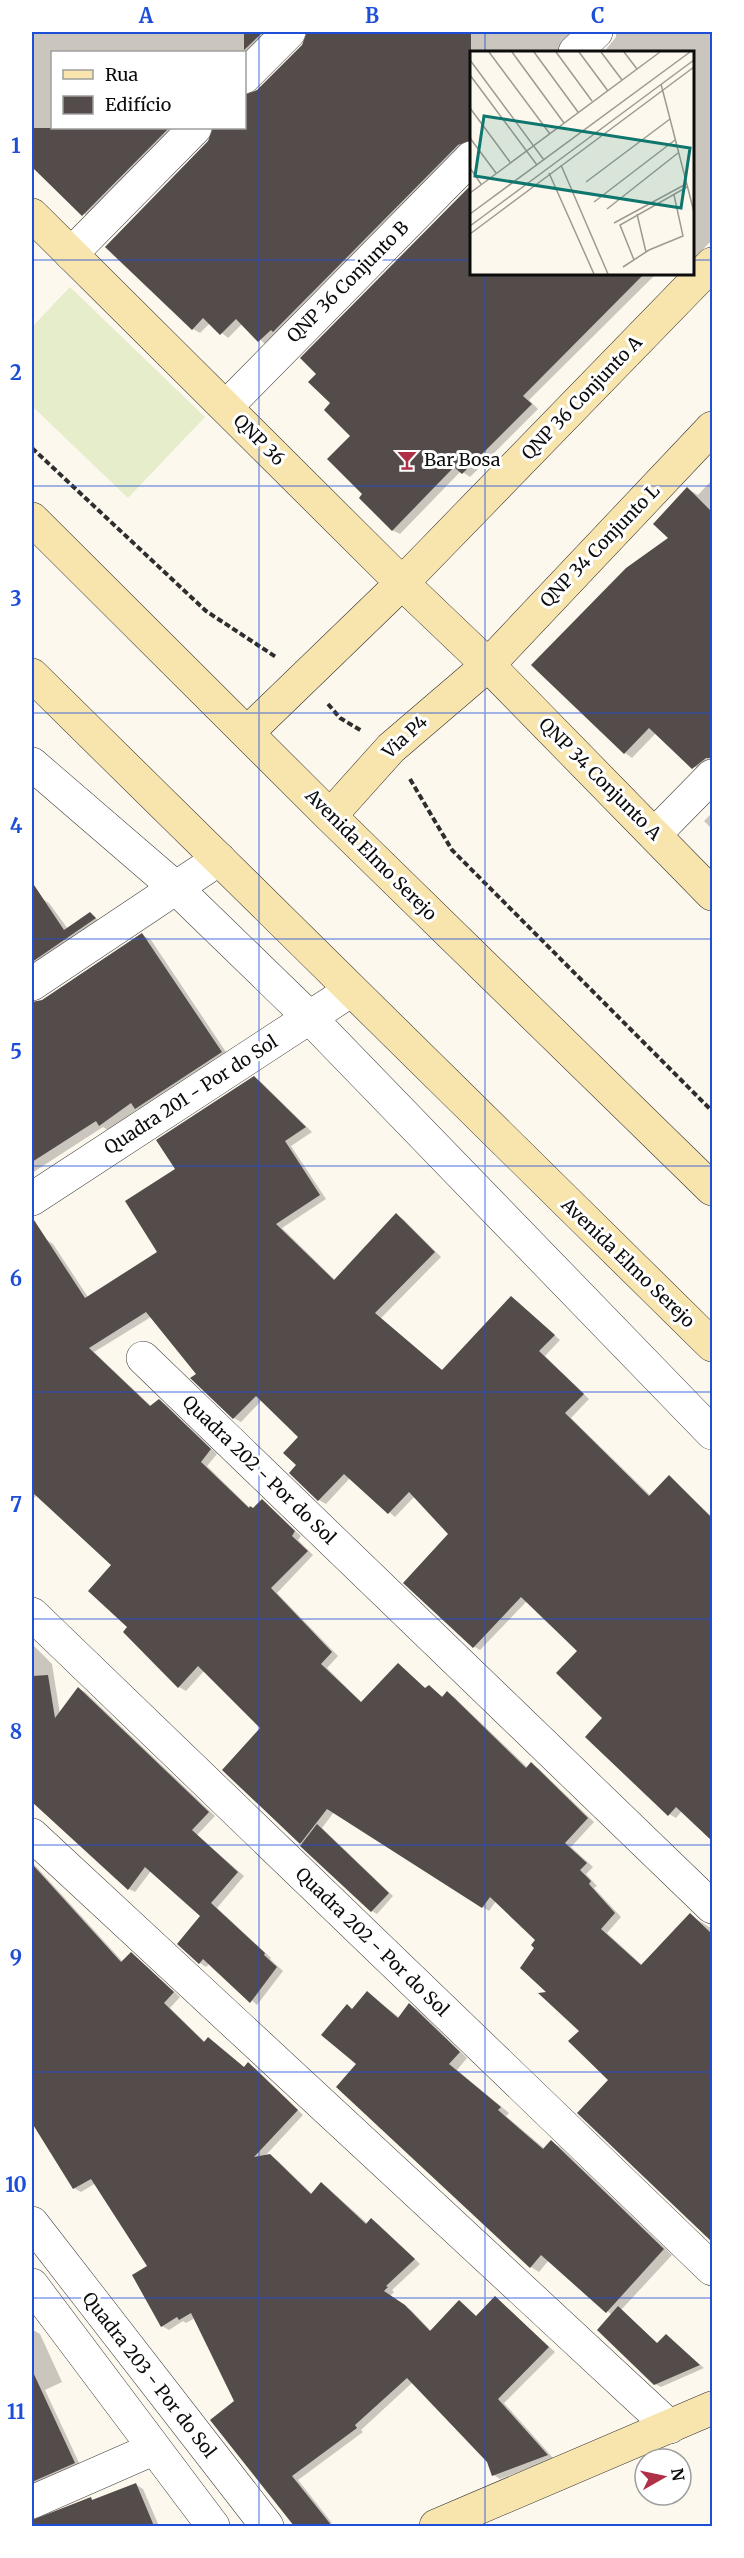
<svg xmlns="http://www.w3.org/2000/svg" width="744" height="2558" font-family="Merriweather,serif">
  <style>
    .pitch { fill: #e6edcb }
    .shadow { fill: #0003 }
    .building { fill: #544c4a }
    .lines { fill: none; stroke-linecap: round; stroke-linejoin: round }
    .street-casing { stroke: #3f3f3f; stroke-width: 34 }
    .secondary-casing { stroke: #2e2e2e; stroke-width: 34 }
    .path { stroke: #2e2e2e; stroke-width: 4; stroke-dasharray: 6 3; stroke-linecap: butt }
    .street { stroke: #fff; stroke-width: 33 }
    .secondary { stroke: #f8e5ae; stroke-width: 33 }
    .grid { fill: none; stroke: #1d4ed8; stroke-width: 1.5; stroke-opacity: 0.55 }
    .labels { text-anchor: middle; stroke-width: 6; stroke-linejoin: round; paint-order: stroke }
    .street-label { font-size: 18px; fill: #0c0c0c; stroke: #fff }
    .poi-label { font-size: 18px; fill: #0c0c0c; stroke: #fff; text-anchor: start }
    .inset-road { fill: none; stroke: #9d9a93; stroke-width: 1.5 }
    .view { fill: #0f766e; fill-opacity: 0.15; stroke: #0f766e; stroke-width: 3 }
    .inset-edge { fill: none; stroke: #0c0c0c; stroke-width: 3 }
    .neatline { fill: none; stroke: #1d4ed8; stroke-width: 2 }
    .grid-label { font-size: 20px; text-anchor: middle; font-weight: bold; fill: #1d4ed8 }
  </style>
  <rect width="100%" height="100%" fill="#fdf8ed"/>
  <path class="pitch" d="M70 287 205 417 128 498 32 406V327Z"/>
  <path class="shadow" d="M32 32H274L244 61V52H52V128H180L90 219 32 167Z
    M308 32H580L564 52H471V145L266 345 243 323 228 338 210 323 200 333 193 329 107 247 210 142 215 128H244L258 91 303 46 308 38Z
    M616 32H712V240L692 261V52H604L616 37Z
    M471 187V273H657L529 400 538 409 470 477 461 471 400 534 392 530 364 494 352 436Z
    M712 480V764L701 772 656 733 632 758 625 753 533 665 671 538 688 489 698 495Z
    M712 813V829L704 821Z
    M41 898 49 903 68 929 90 914 104 924 32 972V904Z
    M142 935 151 940 230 1058 145 1113 138 1109 108 1130 103 1127 32 1173V1004L43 1001Z
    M254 1078 261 1082 312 1132 291 1146 326 1199 282 1228 335 1280 396 1215 403 1219 441 1257 381 1318 443 1371 512 1298 518 1302 560 1340 545 1356 589 1399 571 1418 651 1496 669 1477 712 1517V1839L682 1811 676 1818 669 1814 604 1718 579 1651 527 1601 480 1650 473 1646 450 1534 415 1496 395 1517 350 1478 326 1504 319 1500 291 1473 299 1465 300 1437 262 1400 241 1422 234 1418 193 1378 198 1374 151 1317 94 1352 151 1406 159 1401 166 1405 217 1454 207 1466 250 1508 254 1510 262 1501 301 1536 298 1540 313 1555 277 1593 338 1656 327 1668 362 1703 398 1665 426 1689 429 1686 443 1697 447 1693 454 1697 528 1768 531 1764 538 1768 594 1822 571 1847 593 1867 586 1874 597 1886 594 1888 621 1917 607 1933 643 1966 690 1915 709 1927H712V2240L579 2113 610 2079 581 2031 549 1993 536 1948 538 1940 496 1901 489 1911 334 1812 322 1828 393 1896 377 1914 372 1911 301 1843 263 1728 204 1671 186 1691 179 1687 129 1627 113 1565 37 1495 32 1500V1417L72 1373 69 1370 32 1395V1250L47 1240 53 1244 88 1297 159 1252 177 1169Z
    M32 1644 52 1664 60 1714 79 1689 85 1692 215 1816 197 1835 244 1876 217 1908 271 1958 270 1959 283 1971 257 2005 210 1963 206 1967 200 1963 202 1916 151 1871 135 1892 129 1889 32 1799Z
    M32 1862 123 1962 131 1954 137 1958 180 1997 170 2008 205 2042 209 2039 245 2068 248 2064 255 2068 303 2115 264 2157 270 2156 277 2160 312 2194 322 2184 328 2188 368 2224 372 2220 378 2224 420 2264 392 2290 394 2292 390 2296 412 2311 432 2332 459 2302 477 2317 496 2298 555 2352 504 2403 554 2459 500 2479 494 2475 488 2461 413 2382 361 2430 363 2432 298 2480 332 2523 325 2526H296L212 2420 236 2401 195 2318 186 2323 183 2321 169 2330 162 2326 149 2267 96 2183 81 2192 74 2188 32 2120Z
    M367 1993 400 2018 410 2005 418 2010 467 2058 457 2070 509 2113 506 2116 545 2149 552 2142 560 2147 672 2255 621 2310 658 2344 666 2336 704 2368 661 2387 655 2384 612 2315 549 2260 539 2272 531 2267 358 2064 353 2010Z
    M33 2330 40 2334 62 2382 45 2390 81 2467 32 2489Z
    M135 2484 143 2489 159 2526H32V2522L39 2521 90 2499 94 2501Z"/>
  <path class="building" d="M244 32H263L244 50Z
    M307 32H471V140L458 145 273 332 271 330 258 342 236 319 220 335 203 318 192 330 105 247 208 141 213 128H244V95L257 90 302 45Z
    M32 128H169L82 216 32 167Z
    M471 185V273H645L523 396 532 404 462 474 454 467 392 531 359 498 362 494 327 459 350 436 324 410 330 403 308 382 316 374 300 358Z
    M687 487 712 512V758H706L692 769 649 728 624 754 531 665 626 568 668 538 653 524Z
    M32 882 64 930 90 912 96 918 32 962Z
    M142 933 222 1052 135 1109 131 1103 99 1126 96 1121 32 1162V1002L42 1000Z
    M254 1076 306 1127 285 1141 320 1195 276 1224 334 1280 396 1213 435 1252 375 1313 442 1370 511 1296 555 1335 539 1351 584 1394 565 1413 649 1496 669 1475 712 1518V1841L676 1807 668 1816 585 1737 602 1718 556 1673 577 1651 521 1597 473 1648 403 1583 448 1534 409 1492 388 1514 344 1474 318 1501 289 1473 296 1465 283 1453 298 1437 256 1396 233 1419 190 1378 196 1374 146 1312 89 1348 150 1406 159 1399 211 1449 201 1462 249 1508 250 1506 253 1508 262 1499 295 1531 292 1536 308 1551 271 1588 332 1652 321 1664 361 1702 398 1663 425 1688 429 1685 442 1697 447 1691 526 1768 531 1762 588 1818 565 1843 587 1863 580 1870 591 1881 589 1884 615 1913 601 1929 641 1965 690 1913 712 1934V2242L577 2113 608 2080 568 2041 579 2031 538 1993 546 1992 520 1968 534 1948 531 1945 535 1940 490 1897 482 1908 327 1809 300 1844 222 1770 260 1728 198 1666 178 1688 123 1632 127 1627 88 1591 111 1565 32 1492V1217L85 1298 157 1252 125 1201 175 1169 156 1140Z
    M48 1675 55 1718 78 1687 209 1812 192 1830 238 1872 211 1903 265 1953 264 1955 277 1967 250 2003 203 1959 199 1964 177 1944 200 1916 145 1867 128 1890 32 1802V1676Z
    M317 1824 389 1893 371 1912 300 1846Z
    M32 1864 121 1962 131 1952 174 1992 164 2003 204 2042 208 2037 244 2067 248 2062 298 2110 254 2157 270 2154 311 2194 321 2182 366 2224 371 2218 415 2259 386 2286 388 2287 384 2291 405 2305 430 2331 459 2300 476 2316 495 2296 549 2347 498 2399 548 2455 492 2476 487 2462 407 2378 355 2425 357 2428 292 2476 332 2526H294L210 2420 234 2401 191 2313 179 2320 177 2317 161 2327 132 2275 147 2266 91 2179 73 2189 32 2123Z
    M367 1991 398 2018 409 2003 460 2052 449 2064 501 2107 498 2110 543 2149 551 2140 664 2249 606 2313 541 2255 530 2268 336 2087 356 2064 321 2035 347 2004 352 2009Z
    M618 2306 657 2343 666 2334 700 2365 654 2385 597 2330Z
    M32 2370 75 2463 32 2482Z
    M136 2483 154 2526H32V2520L91 2497 92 2500Z"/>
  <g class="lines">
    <g class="street-casing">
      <path id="street" d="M575 52 596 32
        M244 77 289 32
        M71 254 195 128
        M226 407 471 158
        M32 764 177 889 310 1018 712 1433
        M655 834 712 776
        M32 984 219 859
        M32 1199 350 991
        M143 1358 712 1907
        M32 1614 712 2269
        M32 1835 670 2427
        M32 2223 267 2526
        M32 2285 213 2526
        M32 2502 153 2449"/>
    </g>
    <g class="secondary-casing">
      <path id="secondary" d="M32 215 402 583 488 665 712 894
        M32 519 330 816 712 1189
        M32 675 712 1345
        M248 732 402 583 712 264
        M330 816 391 748 488 665 712 428
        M436 2526 712 2408"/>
    </g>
    <path class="path" d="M32 448 206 611 276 657
      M328 704 340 718 362 731
      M410 779 452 850 712 1111"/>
    <use href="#street" class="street"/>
    <use href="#secondary" class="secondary"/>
  </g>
  <path class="grid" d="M259 32V2526M485 32V52M32 260H471M692 260H712M485 273V2526M32 486H712M32 713H712M32 939H712M32 1166H712M32 1392H712M32 1619H712M32 1845H712M32 2072H712M32 2298H712"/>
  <defs>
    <g id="bar-bare" transform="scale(1.62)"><path d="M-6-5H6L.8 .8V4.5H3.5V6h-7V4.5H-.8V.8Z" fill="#b03048" stroke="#fff" stroke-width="2.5" paint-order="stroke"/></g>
  </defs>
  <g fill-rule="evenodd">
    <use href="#bar-bare" x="407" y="460"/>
  </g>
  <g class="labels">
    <g class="street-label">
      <text transform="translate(348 282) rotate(-45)" y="6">QNP 36 Conjunto B</text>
      <text transform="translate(582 398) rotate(-46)" y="6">QNP 36 Conjunto A</text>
      <text transform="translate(259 440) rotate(45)" y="6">QNP 36</text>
      <text transform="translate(600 546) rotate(-46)" y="6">QNP 34 Conjunto L</text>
      <text transform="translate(405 737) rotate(-43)" y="6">Via P4</text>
      <text transform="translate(600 779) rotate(45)" y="6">QNP 34 Conjunto A</text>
      <text transform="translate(371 855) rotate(45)" y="6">Avenida Elmo Serejo</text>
      <text transform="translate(191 1095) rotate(-33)" y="6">Quadra 201 - Por do Sol</text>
      <text transform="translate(628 1263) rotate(44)" y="6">Avenida Elmo Serejo</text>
      <text transform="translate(259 1470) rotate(44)" y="6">Quadra 202 - Por do Sol</text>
      <text transform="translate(372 1942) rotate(44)" y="6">Quadra 202 - Por do Sol</text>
      <text transform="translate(149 2375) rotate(52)" y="6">Quadra 203 - Por do Sol</text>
    </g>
    <g class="poi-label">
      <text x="424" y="466">Bar Bosa</text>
    </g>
  </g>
  <g transform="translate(470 51)">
    <rect width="224" height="224" fill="#fdf8ed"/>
    <path class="inset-road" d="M19 1 80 83M42 1 94 72M64 1 108 61M86 1 122 50M109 1 138 40M131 1 152 29M154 1 167 18M0 9 74 109M0 24 67 114M191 33 224 161M0 57 40 111M0 87 26 122M91 114 138 223M0 117 11 133M79 122 124 223M116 131 200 68M0 142 190 1M124 151 205 89M137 158 208 102M0 163 220 1M167 163 176 201M144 172 216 133M0 175 224 9M0 183 224 16M164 209 150 174 217 136M153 216 179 199 213 185 204 144"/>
    <path class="view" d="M14 65 220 97 211 157 5 125Z"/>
    <rect width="224" height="224" class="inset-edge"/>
  </g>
  <rect width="744" height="2558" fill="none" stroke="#ffffff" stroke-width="66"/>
  <rect x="51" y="51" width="195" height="78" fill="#ffffff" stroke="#9e9e9e" stroke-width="1.5"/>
  <rect x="63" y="70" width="30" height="9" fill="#f8e5ae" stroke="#9e9e9e" stroke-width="1.5"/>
  <text x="105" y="81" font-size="18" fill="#0c0c0c">Rua</text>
  <rect x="63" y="96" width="30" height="18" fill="#544c4a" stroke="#9e9e9e" stroke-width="1.5"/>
  <text x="105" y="111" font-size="18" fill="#0c0c0c">Edifício</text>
  <g transform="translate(663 2477) rotate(81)"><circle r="28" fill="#ffffff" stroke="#9e9e9e" stroke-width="1.5"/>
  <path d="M0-4.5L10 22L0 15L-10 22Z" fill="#b03048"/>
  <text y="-9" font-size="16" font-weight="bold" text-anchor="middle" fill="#0c0c0c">N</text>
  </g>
  <rect x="33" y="33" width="678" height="2492" class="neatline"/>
  <g class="grid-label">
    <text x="146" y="23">A</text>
    <text x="372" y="23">B</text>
    <text x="598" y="23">C</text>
    <text x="16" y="153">1</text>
    <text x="16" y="380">2</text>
    <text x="16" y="606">3</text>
    <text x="16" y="833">4</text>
    <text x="16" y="1059">5</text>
    <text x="16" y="1286">6</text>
    <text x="16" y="1512">7</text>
    <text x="16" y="1739">8</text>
    <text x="16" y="1965">9</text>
    <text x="16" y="2192">10</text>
    <text x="16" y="2419">11</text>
  </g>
</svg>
